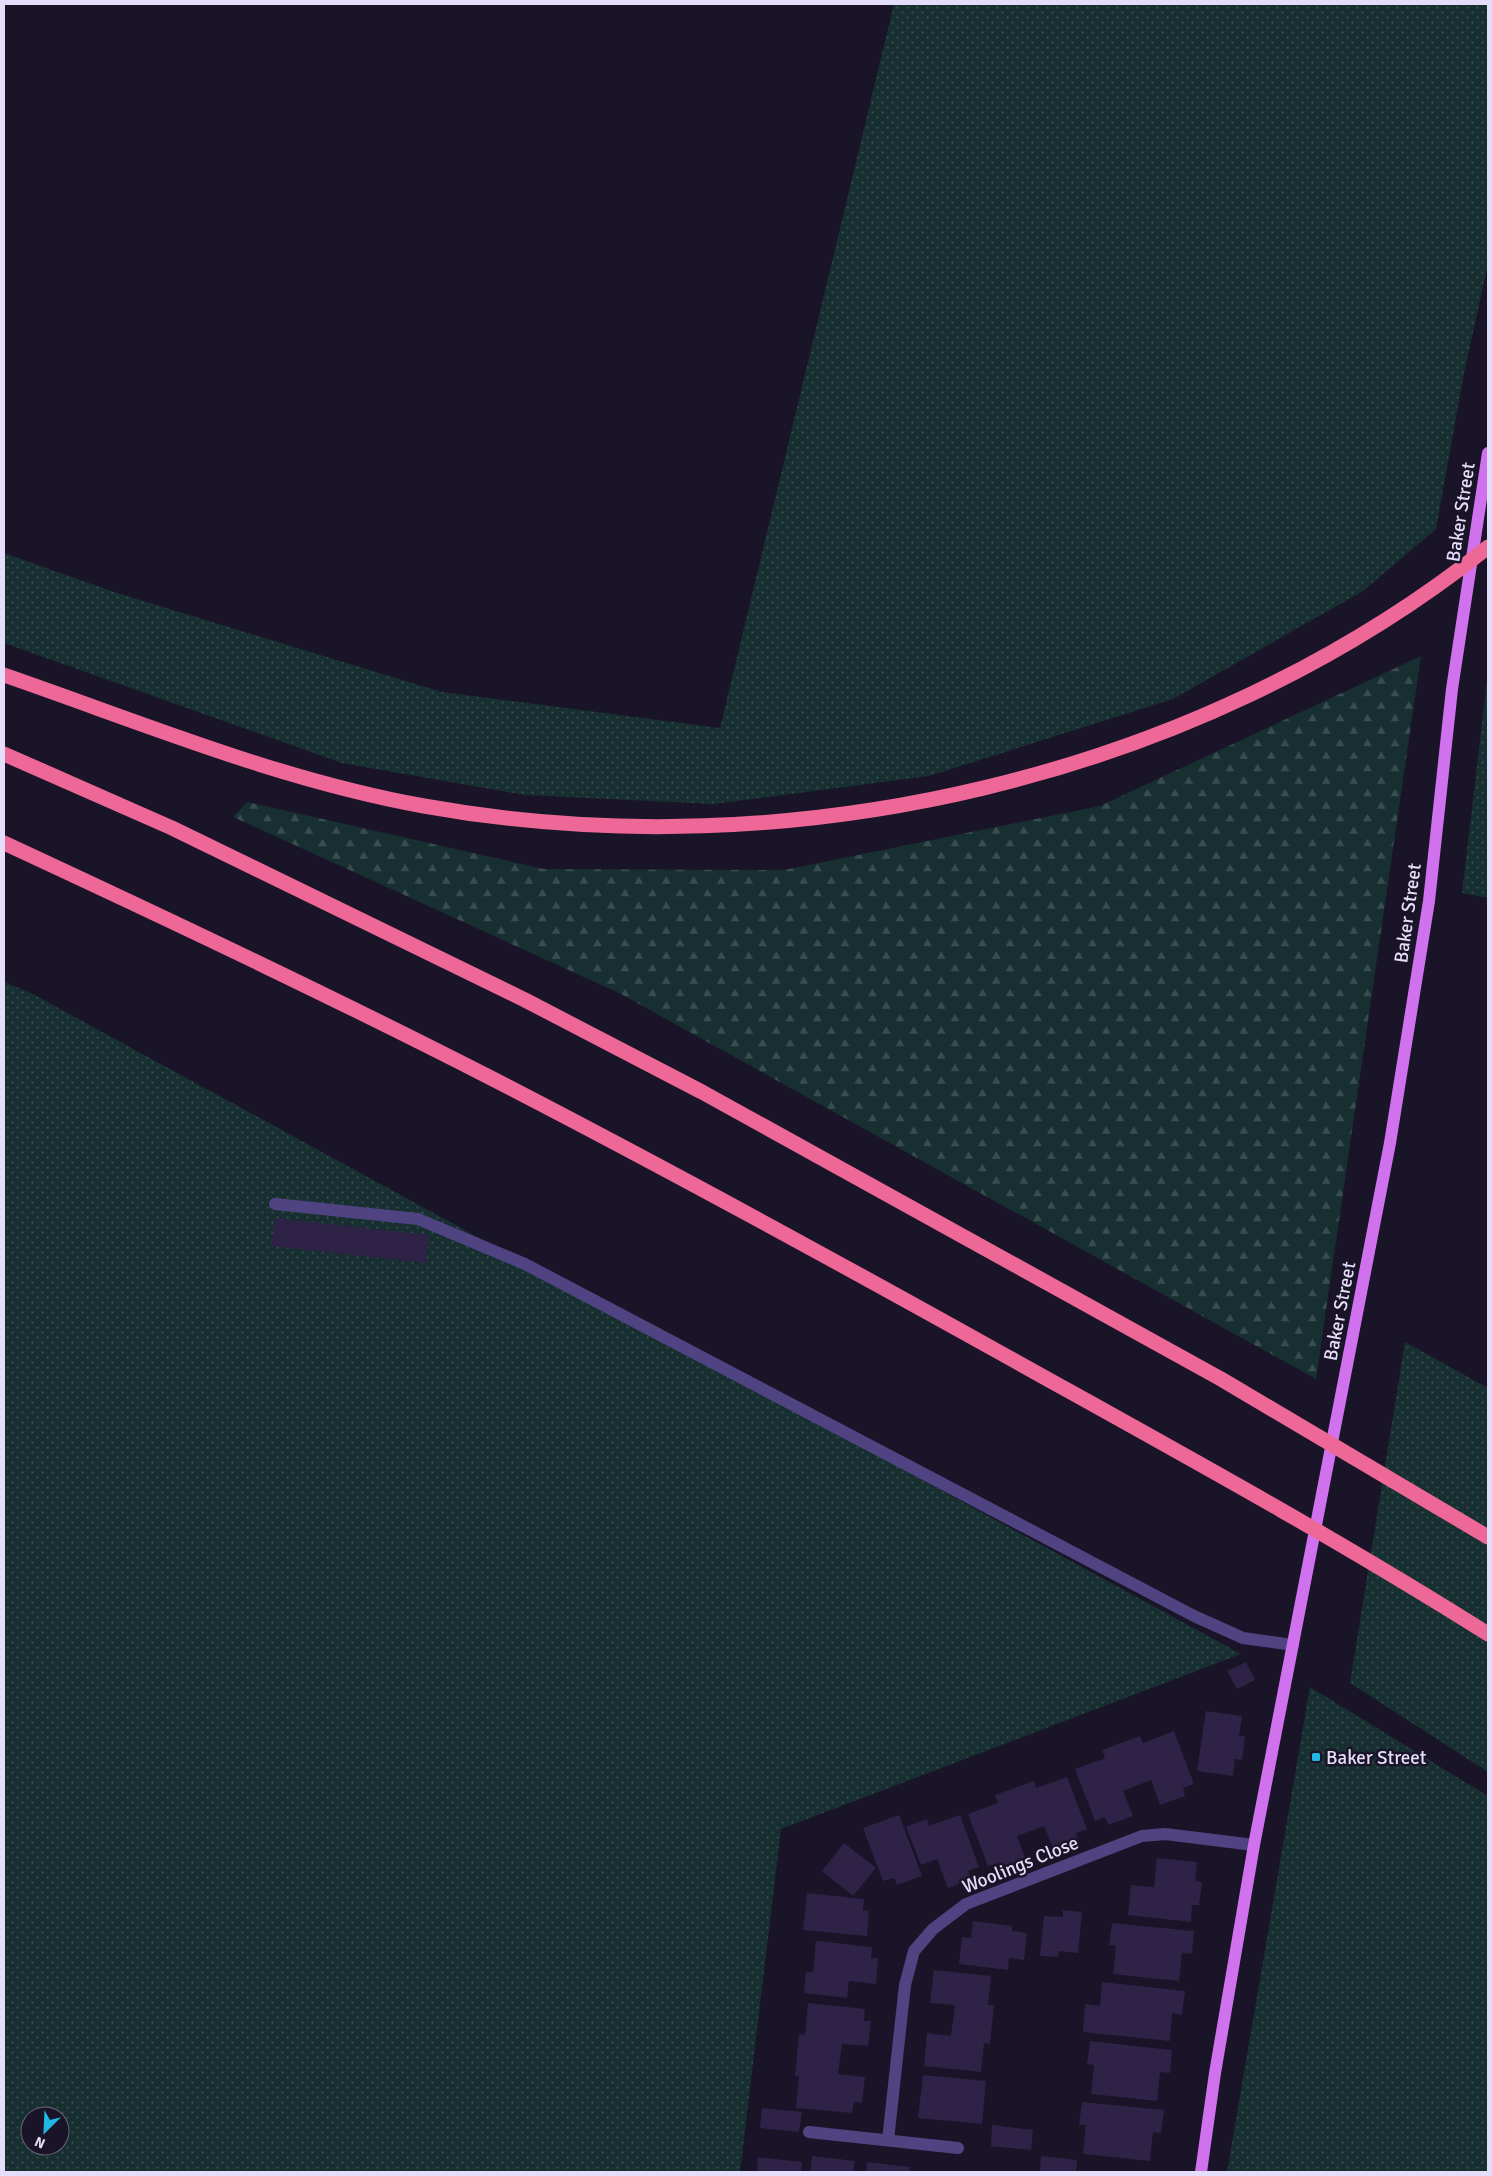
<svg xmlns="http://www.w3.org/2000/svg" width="1492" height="2176" font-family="Signika,sans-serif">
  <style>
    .grass { fill: url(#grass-dots); fill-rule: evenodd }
    .forest { fill: url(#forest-firs) }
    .building { fill: #2e2247 }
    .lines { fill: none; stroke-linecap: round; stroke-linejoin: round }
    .minor { stroke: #4f4481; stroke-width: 12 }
    .major { stroke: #d072ee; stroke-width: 12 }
    .highway { stroke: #ed6896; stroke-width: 15 }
    .poi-dot { fill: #21b7e4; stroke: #1a1428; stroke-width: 2 }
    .labels { text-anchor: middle; stroke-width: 5; stroke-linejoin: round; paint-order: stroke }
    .street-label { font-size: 19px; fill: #e5defb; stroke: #1a1428 }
    .poi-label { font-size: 19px; fill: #e5defb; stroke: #1a1428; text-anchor: start }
  </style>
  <defs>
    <pattern id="grass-dots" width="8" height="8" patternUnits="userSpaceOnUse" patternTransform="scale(1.25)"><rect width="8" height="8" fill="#172f31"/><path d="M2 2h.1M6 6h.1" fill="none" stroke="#394d50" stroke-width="1.8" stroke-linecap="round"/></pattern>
    <pattern id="forest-firs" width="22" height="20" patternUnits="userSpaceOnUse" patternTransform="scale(1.25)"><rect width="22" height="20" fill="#172f31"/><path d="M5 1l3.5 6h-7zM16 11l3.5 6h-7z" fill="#394d50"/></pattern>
  </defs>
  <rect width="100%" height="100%" fill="#1a1428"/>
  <path class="grass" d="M894 4H1488V264L1464 373 1436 529 1363 591 1173 699 929 776 714 804 525 795 342 763 4 643V553L117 593 442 692 720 728Z
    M1488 672V898L1462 893Z
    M4 982 31 993 1241 1654 781 1829 740 2172H4ZM30 2116H60V2146H30Z
    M1405 1342 1488 1388V1772L1350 1683Z
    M1310 1687 1488 1796V2172H1227Z"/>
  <path class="forest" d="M1421 656 1316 1379 619 993 233 817 247 802 544 869 784 870 1100 806Z"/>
  <path class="building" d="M275 1218 429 1235 426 1263 271 1246Z
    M1246 1662 1255 1680 1237 1689 1227 1671Z
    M1206 1711 1242 1716 1239 1736H1245L1242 1760 1235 1759 1233 1776 1197 1771Z
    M1174 1731 1194 1784 1183 1788 1185 1796 1160 1805 1151 1780 1123 1791 1133 1816 1108 1825 1105 1817 1095 1821 1075 1769 1105 1758 1102 1750 1140 1736 1143 1743Z
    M1067 1777 1087 1829 1076 1833 1078 1841 1054 1850 1044 1826 1017 1836 1026 1861 1001 1870 998 1863 988 1866 968 1814 998 1803 995 1795 1034 1781 1036 1788Z
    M899 1815 922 1876 897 1885 894 1878 883 1881 863 1828Z
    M960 1815 979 1867 968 1871 971 1879 948 1888 937 1859 921 1865 906 1827 927 1819 929 1826Z
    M844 1843 876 1868 853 1896 822 1871Z
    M1157 1858 1197 1862 1195 1881 1202 1882 1199 1905H1192L1191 1922 1128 1915 1131 1885 1154 1887Z
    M807 1893 864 1899 863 1910 869 1911 867 1936 803 1930Z
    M1063 1910 1082 1912 1078 1953 1059 1951 1058 1957 1040 1956 1044 1916 1063 1917Z
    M973 1921 1012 1926V1931L1027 1933 1024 1960 1009 1958 1008 1970 959 1964 962 1937 971 1938Z
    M1112 1923 1194 1931 1192 1954 1182 1953 1179 1981 1113 1974 1116 1946 1109 1945Z
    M816 1941 872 1947 871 1958H878L876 1984 849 1981 847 1998 804 1993 806 1972H813Z
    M934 1970 991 1976 988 2005H994L990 2044 984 2043 981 2072 924 2066 927 2033 951 2036 955 2005 930 2003Z
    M1102 1982 1185 1991 1182 2015 1172 2013 1170 2041 1083 2032 1085 2004 1100 2006Z
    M808 2003 865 2009 864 2021H871L868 2046 842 2044 838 2074 865 2077 862 2103 854 2102 852 2113 796 2108 799 2076H795L799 2034 805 2035Z
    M1090 2041 1172 2050 1170 2073 1160 2072 1157 2101 1091 2094 1094 2065 1087 2064Z
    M923 2075 986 2081 982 2124 918 2118Z
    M1082 2102 1164 2110 1161 2133 1153 2132 1150 2161 1083 2154 1086 2125H1079Z
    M762 2108 802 2112 799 2132 760 2128Z
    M992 2125 1033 2130 1031 2150 991 2146Z
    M812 2156 855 2161 853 2172H810Z
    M1041 2156 1077 2160 1076 2172H1040Z
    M758 2157 802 2162 801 2172H757Z
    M867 2162 910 2167 909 2172H866Z"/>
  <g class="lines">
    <path class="minor" d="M275 1204 418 1219 525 1264 1194 1616 1243 1638 1293 1645
      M809 2132 958 2148
      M888 2140 905 1985 914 1951 933 1929 966 1904 1142 1836 1165 1834 1254 1845"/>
    <path class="major" d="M1201 2172 1215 2073 1254 1845 1390 1143 1429 901 1452 689 1488 453"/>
    <path class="highway" d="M4 675C143 723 279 780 424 806 789 872 1198 778 1488 547
      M4 754 172 828 525 1000 702 1092 1221 1379 1488 1537
      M4 843C168 919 331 996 491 1078 662 1166 830 1258 997 1351 1162 1443 1328 1533 1488 1634"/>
  </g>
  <rect class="poi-dot" x="1311" y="1752" width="10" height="10" rx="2.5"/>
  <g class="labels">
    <g class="street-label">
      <text transform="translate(1460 512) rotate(-81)" y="7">Baker Street</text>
      <text transform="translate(1407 913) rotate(-82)" y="7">Baker Street</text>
      <text transform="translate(1339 1311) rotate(-79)" y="7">Baker Street</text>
      <text transform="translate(1020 1864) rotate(-22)" y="7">Woolings Close</text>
    </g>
    <g class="poi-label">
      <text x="1326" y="1764">Baker Street</text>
    </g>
  </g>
  <rect width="1492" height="2176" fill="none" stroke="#e5defb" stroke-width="10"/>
  <g transform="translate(45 2131) rotate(204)"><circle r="24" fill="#1a1428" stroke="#6b657c"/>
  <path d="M0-4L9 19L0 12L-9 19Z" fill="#21b7e4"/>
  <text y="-8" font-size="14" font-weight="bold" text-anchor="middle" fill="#e5defb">N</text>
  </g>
</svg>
